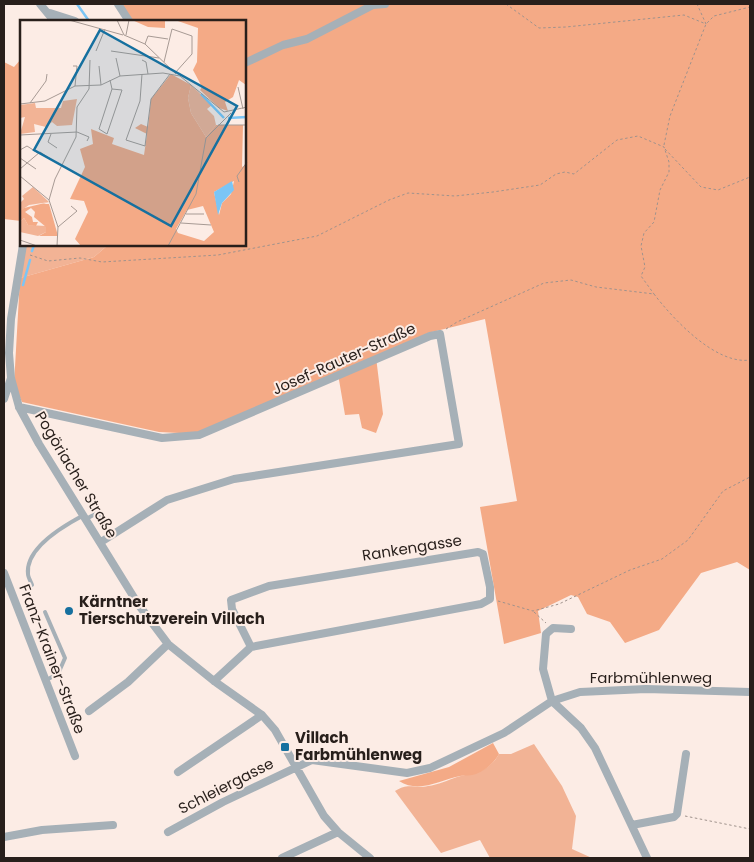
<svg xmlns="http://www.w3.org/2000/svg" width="754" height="862" font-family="Poppins,sans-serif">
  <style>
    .green { fill: #f2b395 }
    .forest { fill: #f4aa86 }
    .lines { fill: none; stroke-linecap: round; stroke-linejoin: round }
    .stream { stroke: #7bc5f5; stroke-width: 2.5 }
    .path { stroke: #9f928c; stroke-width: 1; stroke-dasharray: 2.5 2.5; stroke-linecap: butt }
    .lane { stroke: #a6b0b7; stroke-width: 4 }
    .street { stroke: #a6b0b7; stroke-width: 8 }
    .poi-dot { fill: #16709f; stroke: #fcece5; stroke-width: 2 }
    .labels { text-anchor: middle; stroke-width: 4; stroke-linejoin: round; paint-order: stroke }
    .street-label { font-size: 15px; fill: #281f1b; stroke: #fcece5 }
    .poi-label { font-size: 15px; font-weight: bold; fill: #281f1b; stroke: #fcece5; text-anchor: start }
    .inset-river { fill: none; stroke: #7bc5f5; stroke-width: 2.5 }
    .inset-road { fill: none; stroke: #a79a94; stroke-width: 1 }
    .view { fill: #16709f; fill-opacity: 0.15; stroke: #16709f; stroke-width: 2.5 }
    .inset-edge { fill: none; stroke: #281f1b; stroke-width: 2.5 }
  </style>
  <rect width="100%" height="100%" fill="#fcece5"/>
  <path class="green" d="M26 245H108L94 257 20 278Z
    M534 744 562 786 576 816 572 849 592 858H490L480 840 441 853 395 791C409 782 413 789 428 786 438 785 448 780 457 777 476 772 488 773 499 754H511Z"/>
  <path class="forest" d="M120 4H750V570L737 562 701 573 659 630 625 643 610 622 587 614 578 597 571 595 538 611 541 633 504 644 480 507 517 501 485 319 428 333 376 357 383 414 376 433 362 428 359 414 345 415 338 374 199 434 159 432 22 402 14 385 20 278 94 257 108 245H245V21H131Z
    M21 59V221L4 219V62L14 67Z
    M493 743 499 754C494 763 486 770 476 774 471 776 465 775 460 776 440 780 419 794 399 781L449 767Z"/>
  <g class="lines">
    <path class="stream" d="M77 4 89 21
      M32 251 34 245
      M23 285 30 260"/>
    <path class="path" d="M506 4 539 28 566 27 684 15 706 24 697 4
      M664 145 670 116 706 24 714 16 750 7
      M665 149 701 187 718 190 750 177
      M30 255 48 261 80 258 102 262 218 255 317 236 389 200 408 193 455 196 493 192 540 185 556 174 565 172 574 174 617 140 638 136 664 147 669 162V172L660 190 654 222 644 233 641 246 645 267 641 276 654 294
      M446 329 457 322 544 283 571 280 596 287 654 294C673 319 716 365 750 360
      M498 601 533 611 559 604 630 570 662 559 688 540 723 491 750 477
      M534 612 546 623
      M685 816 750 829"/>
    <path class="lane" d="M86 519 99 512 107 525
      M32 585C31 582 28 577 28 574 25 548 65 525 84 515
      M45 612 65 658 58 674 46 680"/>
    <path class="street" d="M40 4 54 21
      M118 4 129 21
      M50 13 75 21
      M245 63 283 45 307 39 373 5 385 4
      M23 245 11 319 9 353 11 378 19 407 39 444 138 604 168 644 214 681 262 715 275 730 324 816 338 832 370 858
      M4 399 11 378
      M19 407 162 438 199 435 430 336 440 334 459 444 234 479 167 500 101 542
      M4 573 75 756
      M571 629 553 628 546 634 543 669 552 701 581 728 595 748 647 858
      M214 681 251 647 481 604 490 599V587L483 554 478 552 269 586 231 600 232 609 251 647
      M89 711 128 682 168 644
      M178 772 262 715
      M632 825 674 817 677 814 686 754
      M168 832 223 802 312 760 407 773 430 768 504 733 552 701 580 692 646 689 750 692
      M4 837 42 830 113 825
      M282 858 338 832"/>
  </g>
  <g class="poi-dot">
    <circle cx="69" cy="611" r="5"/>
    <rect x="280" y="742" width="10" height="10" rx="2.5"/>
  </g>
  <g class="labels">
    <g class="street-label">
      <text transform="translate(344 359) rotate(-24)" y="5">Josef-Rauter-Straße</text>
      <text transform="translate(76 475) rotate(59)" y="5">Pogöriacher Straße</text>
      <text transform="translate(412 548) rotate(-9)" y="5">Rankengasse</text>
      <text transform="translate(52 659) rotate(69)" y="5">Franz-Krainer-Straße</text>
      <text x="651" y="683">Farbmühlenweg</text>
      <text transform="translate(226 786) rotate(-27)" y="5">Schleiergasse</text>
    </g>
    <g class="poi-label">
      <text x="79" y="607">Kärntner<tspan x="79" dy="17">Tierschutzverein Villach</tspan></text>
      <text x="295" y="743">Villach<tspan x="295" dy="17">Farbmühlenweg</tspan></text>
    </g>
  </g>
  <g transform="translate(20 20)">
    <rect width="226" height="226" fill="#fcece5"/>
    <path d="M171 65 192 85 187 89 194 96 196 105 186 117 171 93 168 78ZM57 79 52 105 37 106 32 102 26 107 14 104 15 112 0 114 5 97 0 98V85L15 83 16 88H41L43 81ZM13 167 29 182 9 185 0 191V183L4 179 2 176ZM4 198 8 205 26 206V212L18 216 0 212V202Z" fill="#f2b395"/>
    <path d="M112 0H145V8L128 7ZM155 0H226V65L219 60 213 77 205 82 208 91 199 88 180 70 182 67 173 50 177 42 178 8ZM151 54 171 65 168 78 171 93 186 117 196 105H223L222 147 226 145V226H61L55 219 68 192 64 181 50 179 65 147 60 129 73 124 71 109 94 118 92 124 124 135 127 114 115 108 121 104 128 107 131 79ZM214 161 211 174 202 183 199 195 194 172ZM183 186 194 212 184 221 158 213 156 209 167 190ZM29 182 23 184H29L38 216H19L26 212V207L14 197 15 192 11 188 5 192 12 197 13 202H18L16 206 8 205 4 198 0 202V191L4 188Z" fill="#f4aa86" fill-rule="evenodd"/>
    <path d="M212 161 214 170 202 183 198 195 194 172Z" fill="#7bc5f5"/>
    <path class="inset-river" d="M181 74 204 98M208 98 227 97"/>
    <path class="inset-road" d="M49 0 103 15M97 0 104 15 125 24 156 54M106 15 109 0M125 24 128 16 148 19M76 31 85 9M91 31 139 38M96 38 100 56M122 40 126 42 128 54M144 42 152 9 172 16V34L155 53M53 46H57L55 66M79 46 81 65M122 54 120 81 106 120 125 126 131 79 150 54M90 60 92 69 79 109 87 114 102 70 92 69M218 67 223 89M10 83 26 61 27 54M0 84 25 81 55 66 81 65 100 56 143 53 160 56 204 92 227 87M198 105H227M31 114 28 122 37 128M0 115 57 112 69 117 67 121M0 130 7 126 18 133M0 138 16 149M0 149 20 132 32 140M0 156 29 180 38 207 37 226M219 162 217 156 227 142M29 180 35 159 56 117 57 87 69 69 70 40M166 194H184M161 203 191 205M38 207 57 191 51 186M0 220 17 226M148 226 176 174 186 118 211 93"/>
    <path class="view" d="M80 10 217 86 151 206 14 130Z"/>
    <rect width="226" height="226" class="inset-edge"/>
  </g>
  <rect width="754" height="862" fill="none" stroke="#281f1b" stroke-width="10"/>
</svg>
